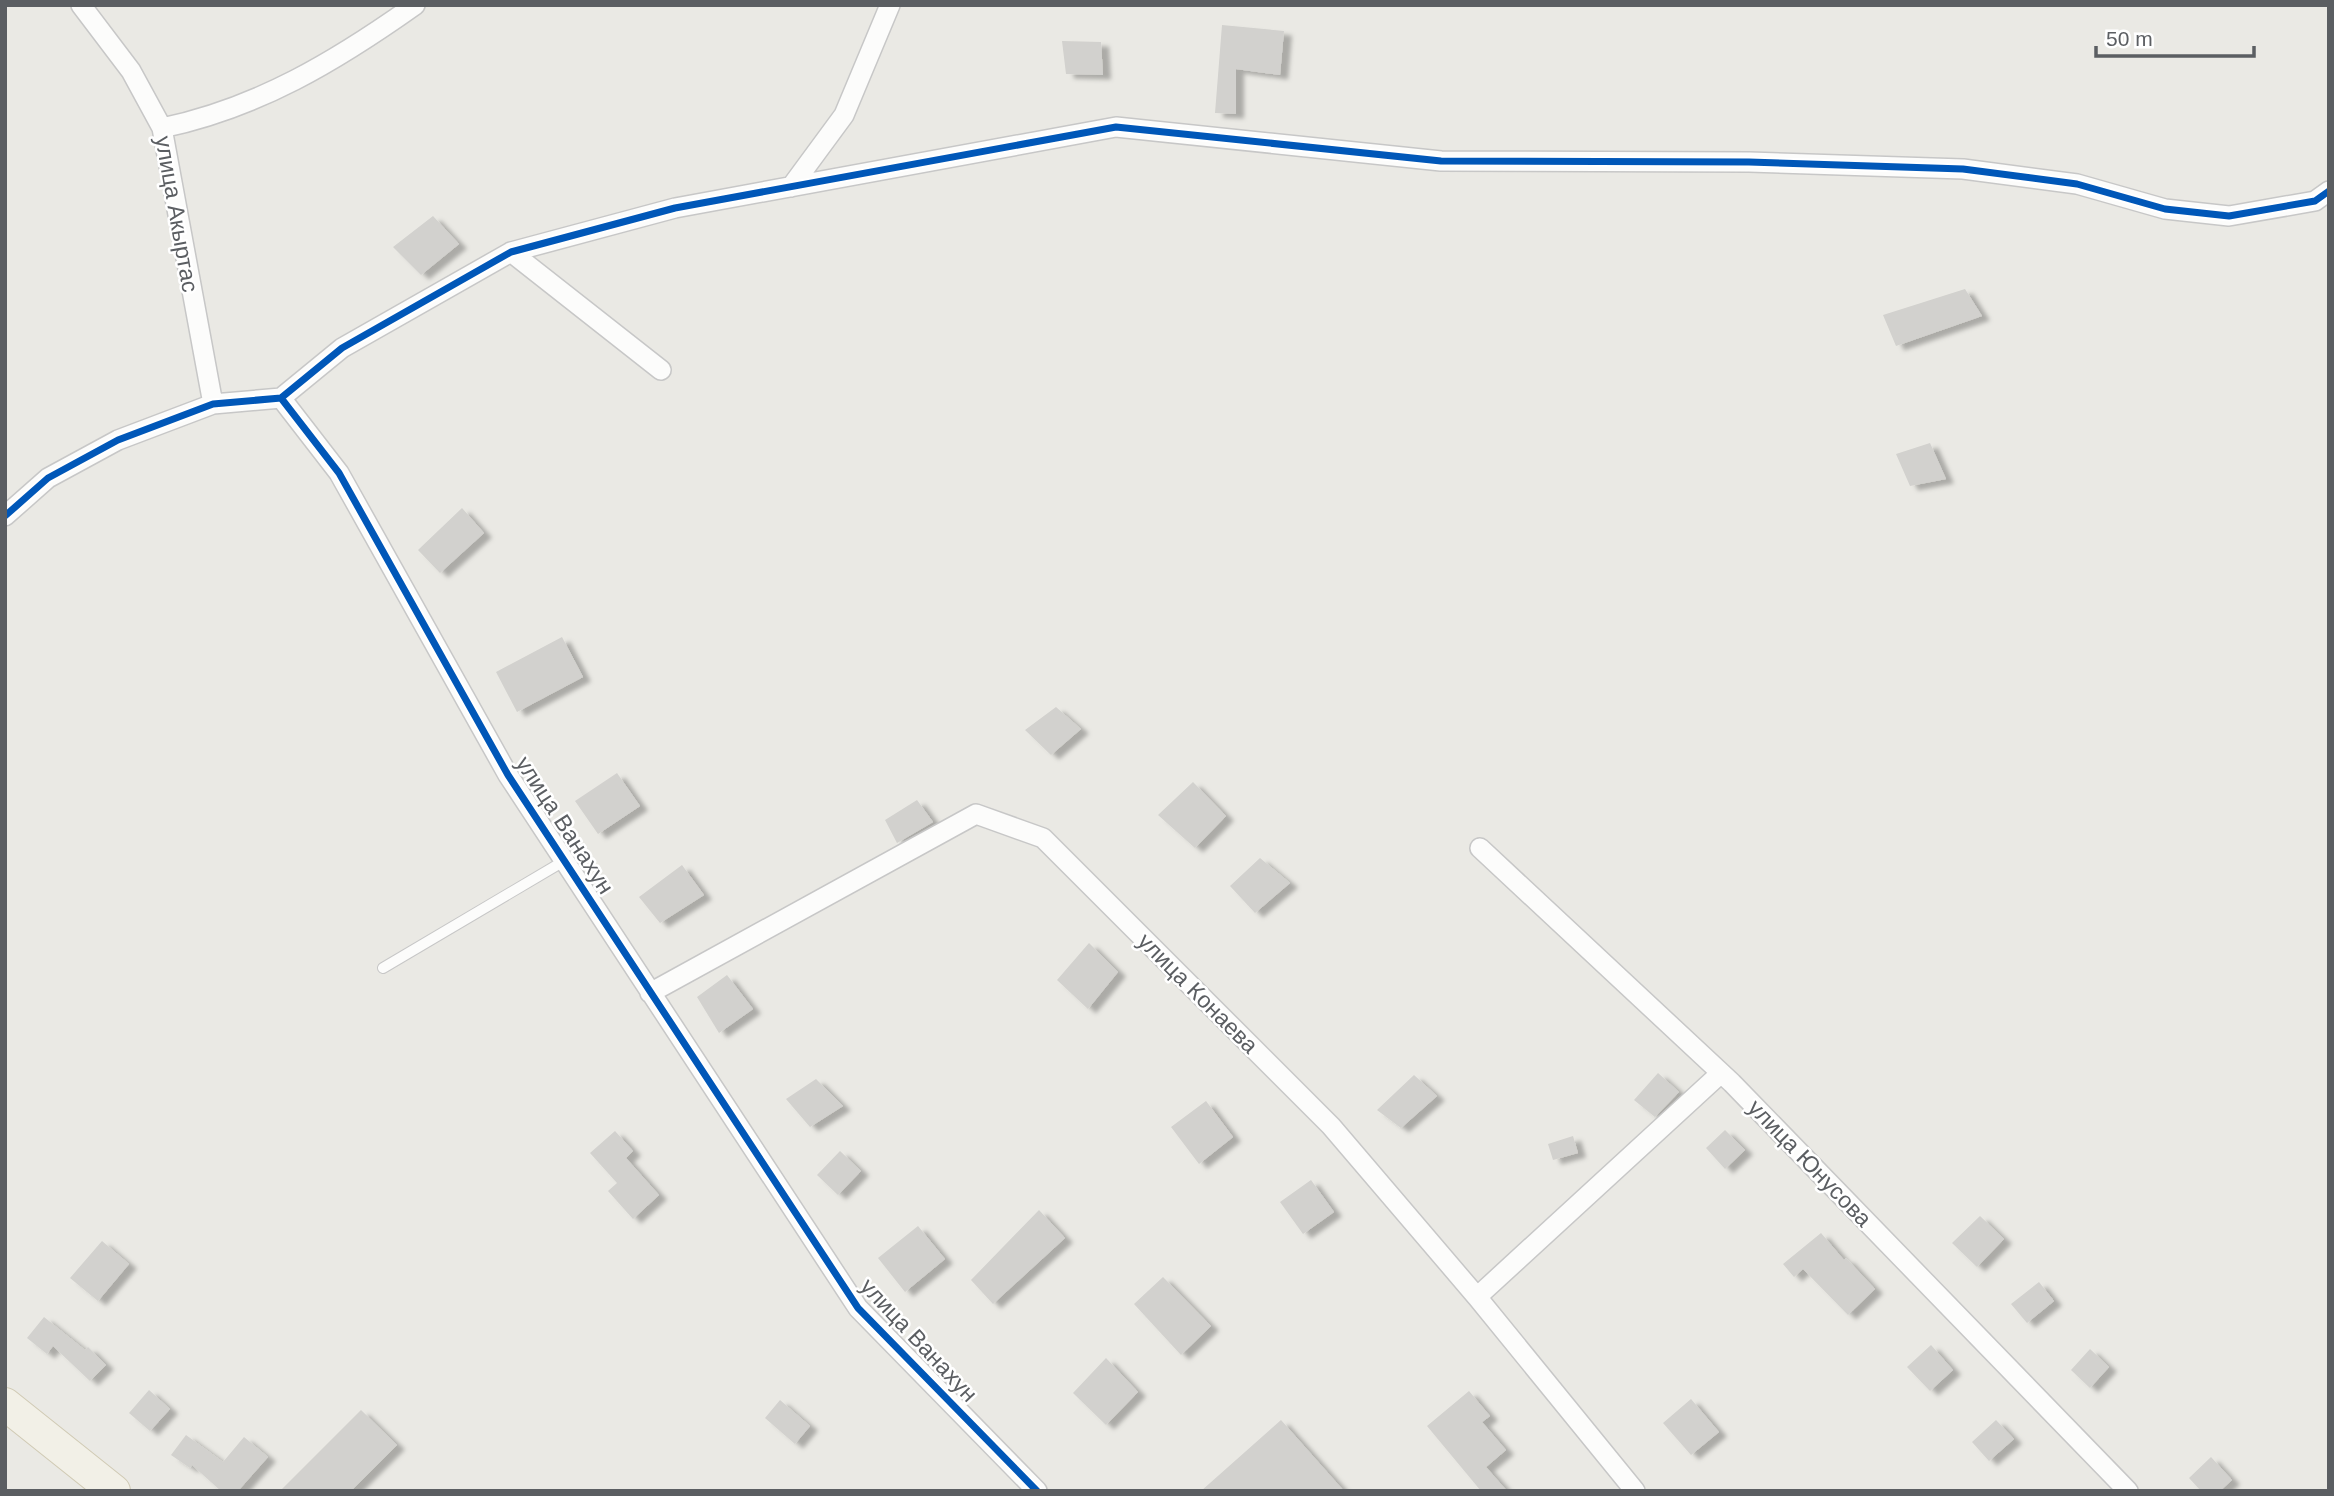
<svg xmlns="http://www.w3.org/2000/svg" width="2334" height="1496" font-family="Arial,sans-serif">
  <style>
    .building { fill: #d2d1ce; filter: url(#shadow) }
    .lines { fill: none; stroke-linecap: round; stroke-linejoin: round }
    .lane-casing { stroke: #c7c7c7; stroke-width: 12 }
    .street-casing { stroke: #c7c7c7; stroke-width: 22 }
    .primary-casing { stroke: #d0cab4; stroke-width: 34 }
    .lane { stroke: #fcfcfb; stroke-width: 10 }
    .street { stroke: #fcfcfb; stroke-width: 19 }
    .primary { stroke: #f2f0e7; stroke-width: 32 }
    .cycleway-casing { stroke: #fff; stroke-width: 11 }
    .cycleway { stroke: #0057b8; stroke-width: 7 }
    .labels { text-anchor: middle; stroke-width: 5; stroke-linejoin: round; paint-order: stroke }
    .street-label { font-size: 23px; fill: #5b5e62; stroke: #fff }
  </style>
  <defs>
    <filter id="shadow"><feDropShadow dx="8" dy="4.5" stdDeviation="2" flood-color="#0004"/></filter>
  </defs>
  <rect width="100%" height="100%" fill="#eae9e4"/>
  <path class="building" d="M1222 25 1284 31 1280 75 1236 69V114L1215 113Z
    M1062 41 1101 42 1103 75 1066 74Z
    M433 216 459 244 421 275 393 247Z
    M1965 289 1982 316 1896 346 1883 315Z
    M1930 443 1946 479 1910 486 1896 454Z
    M462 508 484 533 440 573 418 550Z
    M562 637 583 677 517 712 496 672Z
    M1056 707 1081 729 1051 755 1025 730Z
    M617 773 640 806 598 834 575 801Z
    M1193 782 1226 816 1195 848 1158 815Z
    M917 800 933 822 897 843 885 820Z
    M1260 858 1290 883 1255 913 1230 886Z
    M682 865 704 895 660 923 639 897Z
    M1089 943 1118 972 1088 1009 1057 980Z
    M727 975 753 1009 719 1033 697 997Z
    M1658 1073 1679 1092 1655 1117 1634 1100Z
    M1414 1075 1437 1096 1401 1128 1377 1110Z
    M816 1079 843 1106 810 1127 786 1099Z
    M1206 1101 1233 1137 1199 1164 1171 1127Z
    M1725 1130 1745 1150 1725 1169 1706 1148Z
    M615 1131 633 1151 626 1158 659 1195 633 1219 608 1191 617 1183 590 1153Z
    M1573 1136 1578 1153 1553 1160 1548 1144Z
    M840 1151 861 1171 838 1195 817 1175Z
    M1311 1180 1334 1212 1303 1234 1280 1202Z
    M1039 1210 1065 1238 993 1304 971 1280Z
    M1980 1216 2004 1239 1977 1267 1952 1243Z
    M918 1226 945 1259 905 1292 878 1258Z
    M1821 1233 1844 1260 1846 1258 1875 1289 1848 1315 1803 1269 1794 1277 1783 1264Z
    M102 1241 129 1264 98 1301 70 1278Z
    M1163 1277 1211 1326 1181 1355 1134 1304Z
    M2039 1282 2054 1301 2027 1323 2011 1304Z
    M44 1317 85 1350 88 1347 106 1365 90 1381 53 1346 47 1354 27 1338Z
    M1931 1345 1953 1370 1930 1391 1907 1367Z
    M2090 1349 2109 1367 2090 1388 2071 1370Z
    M1106 1358 1138 1392 1106 1425 1073 1393Z
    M149 1390 170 1409 150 1431 129 1413Z
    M1469 1391 1490 1416 1482 1422 1506 1450 1486 1467 1507 1491H1481L1427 1426Z
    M1691 1399 1719 1432 1691 1455 1663 1423Z
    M780 1400 810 1426 795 1444 765 1418Z
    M361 1410 397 1445 351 1491H280Z
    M1281 1420 1344 1491H1201Z
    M1996 1420 2014 1439 1989 1461 1972 1442Z
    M186 1435 223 1462 244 1437 268 1457 238 1491H221L192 1465 190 1468 171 1455Z
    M2211 1457 2232 1480 2220 1491H2201L2189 1478Z"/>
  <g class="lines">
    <g class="lane-casing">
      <path id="lane" d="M383 968 564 861"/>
    </g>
    <g class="street-casing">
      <path id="street" d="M81 5 131 71 162 128 213 404
        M162 128C258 108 336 61 415 5
        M791 187 844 115 890 5
        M511 252 661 370
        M281 398 342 348 511 252 675 208 1116 127 1441 161 1749 162 1963 169 2077 184 2165 209 2229 216 2315 201 2329 191
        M5 516 48 478 118 440 213 404 281 398 339 473 508 775 858 1308 1037 1491
        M1480 848 1732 1083 2128 1491
        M650 993 976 814 1043 838 1331 1126 1477 1297 1635 1491
        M1477 1297 1721 1073"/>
    </g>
    <g class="primary-casing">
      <path id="primary" d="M5 1404 114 1491"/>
    </g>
    <use href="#lane" class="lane"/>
    <use href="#street" class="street"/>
    <use href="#primary" class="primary"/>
    <g class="cycleway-casing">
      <path id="cycleway" d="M281 398 342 348 511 252 675 208 1116 127 1441 161 1749 162 1963 169 2077 184 2165 209 2229 216 2315 201 2329 191
        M5 516 48 478 118 440 213 404 281 398 339 473 508 775 858 1308 1037 1491"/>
    </g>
    <use href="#cycleway" class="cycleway"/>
  </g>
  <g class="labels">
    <g class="street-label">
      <text transform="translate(177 214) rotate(80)" y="8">улица Акыртас</text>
      <text transform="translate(565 825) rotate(57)" y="8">улица Ванахун</text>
      <text transform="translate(1198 993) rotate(45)" y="8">улица Конаева</text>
      <text transform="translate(1810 1163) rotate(46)" y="8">улица Юнусова</text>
      <text transform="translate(919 1340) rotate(47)" y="8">улица Ванахун</text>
    </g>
  </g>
  <rect width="2334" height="1496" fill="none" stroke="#5b5e62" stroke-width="14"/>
  <path d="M2096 46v10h158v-10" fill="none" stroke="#5b5e62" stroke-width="3.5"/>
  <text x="2106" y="46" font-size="21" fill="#5b5e62" stroke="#ffffff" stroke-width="5" paint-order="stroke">50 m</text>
</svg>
